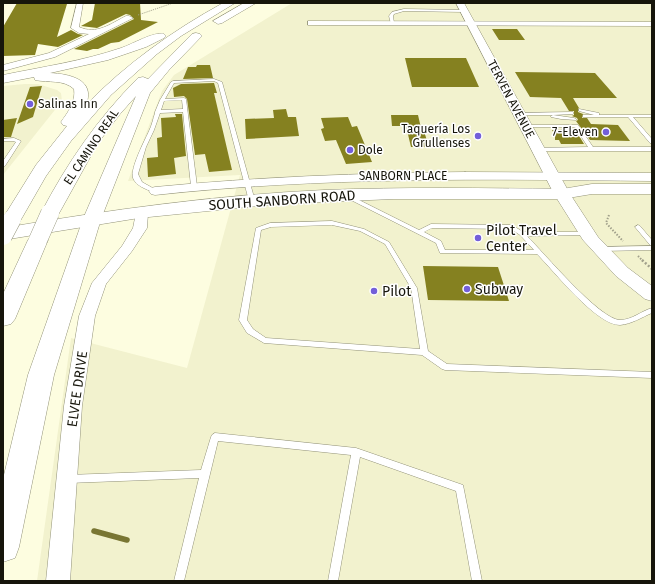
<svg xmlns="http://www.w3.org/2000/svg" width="655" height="584" font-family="'Fira Sans',sans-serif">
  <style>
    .built { fill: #f2f2ce }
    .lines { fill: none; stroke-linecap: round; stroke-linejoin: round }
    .stream { stroke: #797633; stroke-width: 5.5 }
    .building { fill: #858120 }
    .service-casing { stroke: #939379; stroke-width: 1 }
    .minor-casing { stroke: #939379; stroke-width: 1 }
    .tertiary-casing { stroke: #939379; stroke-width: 1 }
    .trunk-casing { stroke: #939379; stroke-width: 1 }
    .motorway-casing { stroke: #939379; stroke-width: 1 }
    .path-far2 { stroke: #a1a08b; stroke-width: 1; stroke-dasharray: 1 1; stroke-linecap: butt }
    .path-far1 { stroke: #a1a08b; stroke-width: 2; stroke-dasharray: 1.5 1.5; stroke-linecap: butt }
    .path { stroke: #a1a08b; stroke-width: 2.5; stroke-dasharray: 2 2; stroke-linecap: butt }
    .service { fill: #fff; fill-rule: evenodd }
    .minor { fill: #fff; fill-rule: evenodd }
    .tertiary { fill: #fff; fill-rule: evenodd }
    .trunk { fill: #fff; fill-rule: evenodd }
    .motorway { fill: #fff; fill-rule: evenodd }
    .motorway-bridge-casing { stroke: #939379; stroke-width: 19; stroke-linecap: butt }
    .motorway-bridge { stroke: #fff; stroke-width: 18 }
    .poi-dot { fill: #735fd9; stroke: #fff; stroke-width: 1.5 }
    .labels { text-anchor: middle; stroke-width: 3; stroke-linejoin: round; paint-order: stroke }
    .far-street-label { font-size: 12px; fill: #16150b; stroke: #fff }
    .far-poi-label { font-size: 12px; fill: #16150b; stroke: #fff; text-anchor: start }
    .street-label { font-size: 14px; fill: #16150b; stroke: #fff }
    .poi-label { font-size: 14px; fill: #16150b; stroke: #fff; text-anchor: start }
  </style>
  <rect width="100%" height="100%" fill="#fdfde0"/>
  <path class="built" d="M292 3H652V581H37L71 338 187 368 240 175 128 181 162 91 174 75Z
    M25 84H38L57 90 61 93 62 101 3 175V86Z"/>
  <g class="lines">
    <path class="stream" d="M94 531 127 540"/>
  </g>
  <path class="building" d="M17 3 67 4 57 37 71 30 78 34 83 35 58 47 38 44 35 55 3 56V27Z
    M95 3H140L141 20 158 22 119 42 111 43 98 49H93L87 51 74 49 134 19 130 15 126 14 97 28 81 26 92 20Z
    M492 29H517L525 40H499Z
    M405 58H466L479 87H412Z
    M197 65H210L213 78 183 79 188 67H196Z
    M515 72 595 73 617 98H573L579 108 578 109V112L583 114 582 118H587L591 124 618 125 630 141 590 140 576 121 578 120 577 118 572 116 574 115V111H569L561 98 530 97Z
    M214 83 217 93H214L232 170 209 172 205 154 195 155 187 99 184 96 174 97 173 88 181 84Z
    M42 86 33 117 17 124 30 87Z
    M286 109 288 117H296L299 136 246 139 245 119 274 118 273 110Z
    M175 114H182L186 156 174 158 176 174 148 177 147 158 158 157 157 138 162 137 161 118 176 117Z
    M391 115H418L421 128H423L429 147H411L406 126H392Z
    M348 117 352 127 357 126 372 162 346 164 336 140 325 141 321 129 324 128 321 118Z
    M17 118 11 137H3V120Z
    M575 129 584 144H561L559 140H555V135L552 130Z
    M423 266 498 267 509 301 428 300Z"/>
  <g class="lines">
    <g class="service-casing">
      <path id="service" d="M404 9 464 10 466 11 464 12 404 11 394 14 393 16 394 23 391 24 389 16 392 12Z
        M214 79 222 82 255 201 252 203 249 201 218 83 214 81 174 83 165 99 184 98 186 99 197 186 196 187H192L191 186 183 112 160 113 154 130 146 147 138 174 142 182 158 191 155 193 153 192C146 189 136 186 133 178 130 168 145 140 149 131 152 125 153 119 155 113V112L160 100 171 82 173 81ZM182 100 183 109 161 110 164 101Z
        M579 109 599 113V115H652V117H633L652 139V143H650L628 117H583V115H594L579 111Z
        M571 112H573V114L553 115 574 118 576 119V120L561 119 551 117V116L553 115H519L517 114 519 113Z
        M523 125H578L593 147H652V151H538L536 150V148L588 147 575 127H525L523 126Z
        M14 138 21 141 5 166 3 167V161L16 142 13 141H3V139Z
        M349 195 419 230 431 224 512 225 523 232H589L590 233 589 234 587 235 527 236C543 252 600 320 620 320 632 320 641 311 652 308V313C642 317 632 324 620 325 596 325 554 271 537 254L440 253 436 243 347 198V196ZM432 228 511 229 520 235 534 250H445L441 241 424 232Z
        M332 221 364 229 389 242 417 288 428 351 447 364 652 372V378L445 370 442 369 422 355 264 343 247 333 239 320 256 228 270 223ZM332 225 360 231 385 244 411 288 420 349 266 338 253 329 247 320 261 230 271 227Z
        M638 225 640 226 652 240V246L650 245 635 227Z
        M652 246V250L600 251 597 249 600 247Z
        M215 433 356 448 463 485 482 581H472L456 491 360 457 338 581H328L351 455 218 441 184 581H174L199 478 68 483 65 482 63 479 65 476 68 475 201 470 211 437 212 435Z"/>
    </g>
    <g class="minor-casing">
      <path id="minor" d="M77 3H83L79 27C97 35 110 24 126 16H129L133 18 55 57 3 71V65L49 53 89 34 79 33 71 28Z
        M308 21 652 22V26L311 25H308Z
        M465 172 652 173V181C485 179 321 177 155 195L151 194 149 191 151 188 155 187C258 177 361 173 465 172Z
        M142 209 146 210 148 213 147 228 132 251 106 284 95 316 82 406 70 581H46L64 406 79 316 92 283 122 246 133 228 136 213 138 210Z"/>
    </g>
    <g class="tertiary-casing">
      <path id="tertiary" d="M456 3H464L570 194 598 237 628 268 652 286V301L645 299 616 276 583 240 554 194Z"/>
    </g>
    <g class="trunk-casing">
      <path id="trunk" d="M592 184H652V194H592L562 199H393L277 204 139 218 3 240V228C109 210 216 195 324 190 403 187 482 188 562 189Z"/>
    </g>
    <g class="motorway-casing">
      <path id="motorway" d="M223 3H235L181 36 157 54 111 95 71 141 46 176 19 223 12 225 5 223 3 218 36 165 67 126 63 125 61 122C68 112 76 102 74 89 63 79 49 83 35 80L34 77 3 83V75C42 67 83 61 121 48 131 45 154 31 164 34L166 36 164 38 146 47 108 60 50 73C69 74 96 79 86 105 126 64 172 31 223 3Z
        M244 3H256L222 23 218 24 213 21Z
        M196 33 200 34 202 36 200 38 169 70 150 93 101 219 54 375 19 547 15 558 3 562V479L28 375 83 219 136 96 120 114 98 143 57 217 50 219 43 217 41 213C67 163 98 118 138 78L143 77 148 79 192 34Z
        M38 234 45 236 48 240 15 319 11 324 3 326V294L28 240 31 236Z"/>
    </g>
    <path class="path-far2" d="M138 15 173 3"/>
    <path class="path-far1" d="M609 215 606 223 623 241
      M638 256 643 261"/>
    <path class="path" d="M642 260 652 269"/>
    <use href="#service" class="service"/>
    <use href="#minor" class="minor"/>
    <use href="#tertiary" class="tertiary"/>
    <use href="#trunk" class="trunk"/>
    <use href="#motorway" class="motorway"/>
    <g class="motorway-bridge-casing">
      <path id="motorway-bridge" d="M3 236 12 219
        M38 240 50 213"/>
    </g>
    <use href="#motorway-bridge" class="motorway-bridge"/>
  </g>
  <g class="poi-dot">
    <circle cx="30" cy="104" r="4"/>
    <circle cx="606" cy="132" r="4"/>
    <circle cx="478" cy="136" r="4"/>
    <circle cx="350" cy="150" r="4"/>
    <circle cx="478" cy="238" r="4"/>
    <circle cx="467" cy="289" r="4"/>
    <circle cx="374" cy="291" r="4"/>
  </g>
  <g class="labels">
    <g class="far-street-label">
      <text transform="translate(511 99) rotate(62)" y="4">TERVEN AVENUE</text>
      <text transform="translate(91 147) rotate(-56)" y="4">EL CAMINO REAL</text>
      <text x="403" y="180">SANBORN PLACE</text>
    </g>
    <g class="far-poi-label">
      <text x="38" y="108">Salinas Inn</text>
      <text x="470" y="133" text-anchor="end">Taquería Los<tspan x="470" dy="14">Grullenses</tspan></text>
      <text x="598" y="136" text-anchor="end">7-Eleven</text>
      <text x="358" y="154">Dole</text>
    </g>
    <g class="street-label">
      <text transform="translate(282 200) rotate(-4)" y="5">SOUTH SANBORN ROAD</text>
      <text transform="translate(77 389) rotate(-82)" y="5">ELVEE DRIVE</text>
    </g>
    <g class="poi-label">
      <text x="486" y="235">Pilot Travel<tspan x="486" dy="16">Center</tspan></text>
      <text x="475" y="294">Subway</text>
      <text x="382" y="296">Pilot</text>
    </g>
  </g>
  <rect width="655" height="584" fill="none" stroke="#16150b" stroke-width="8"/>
</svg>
